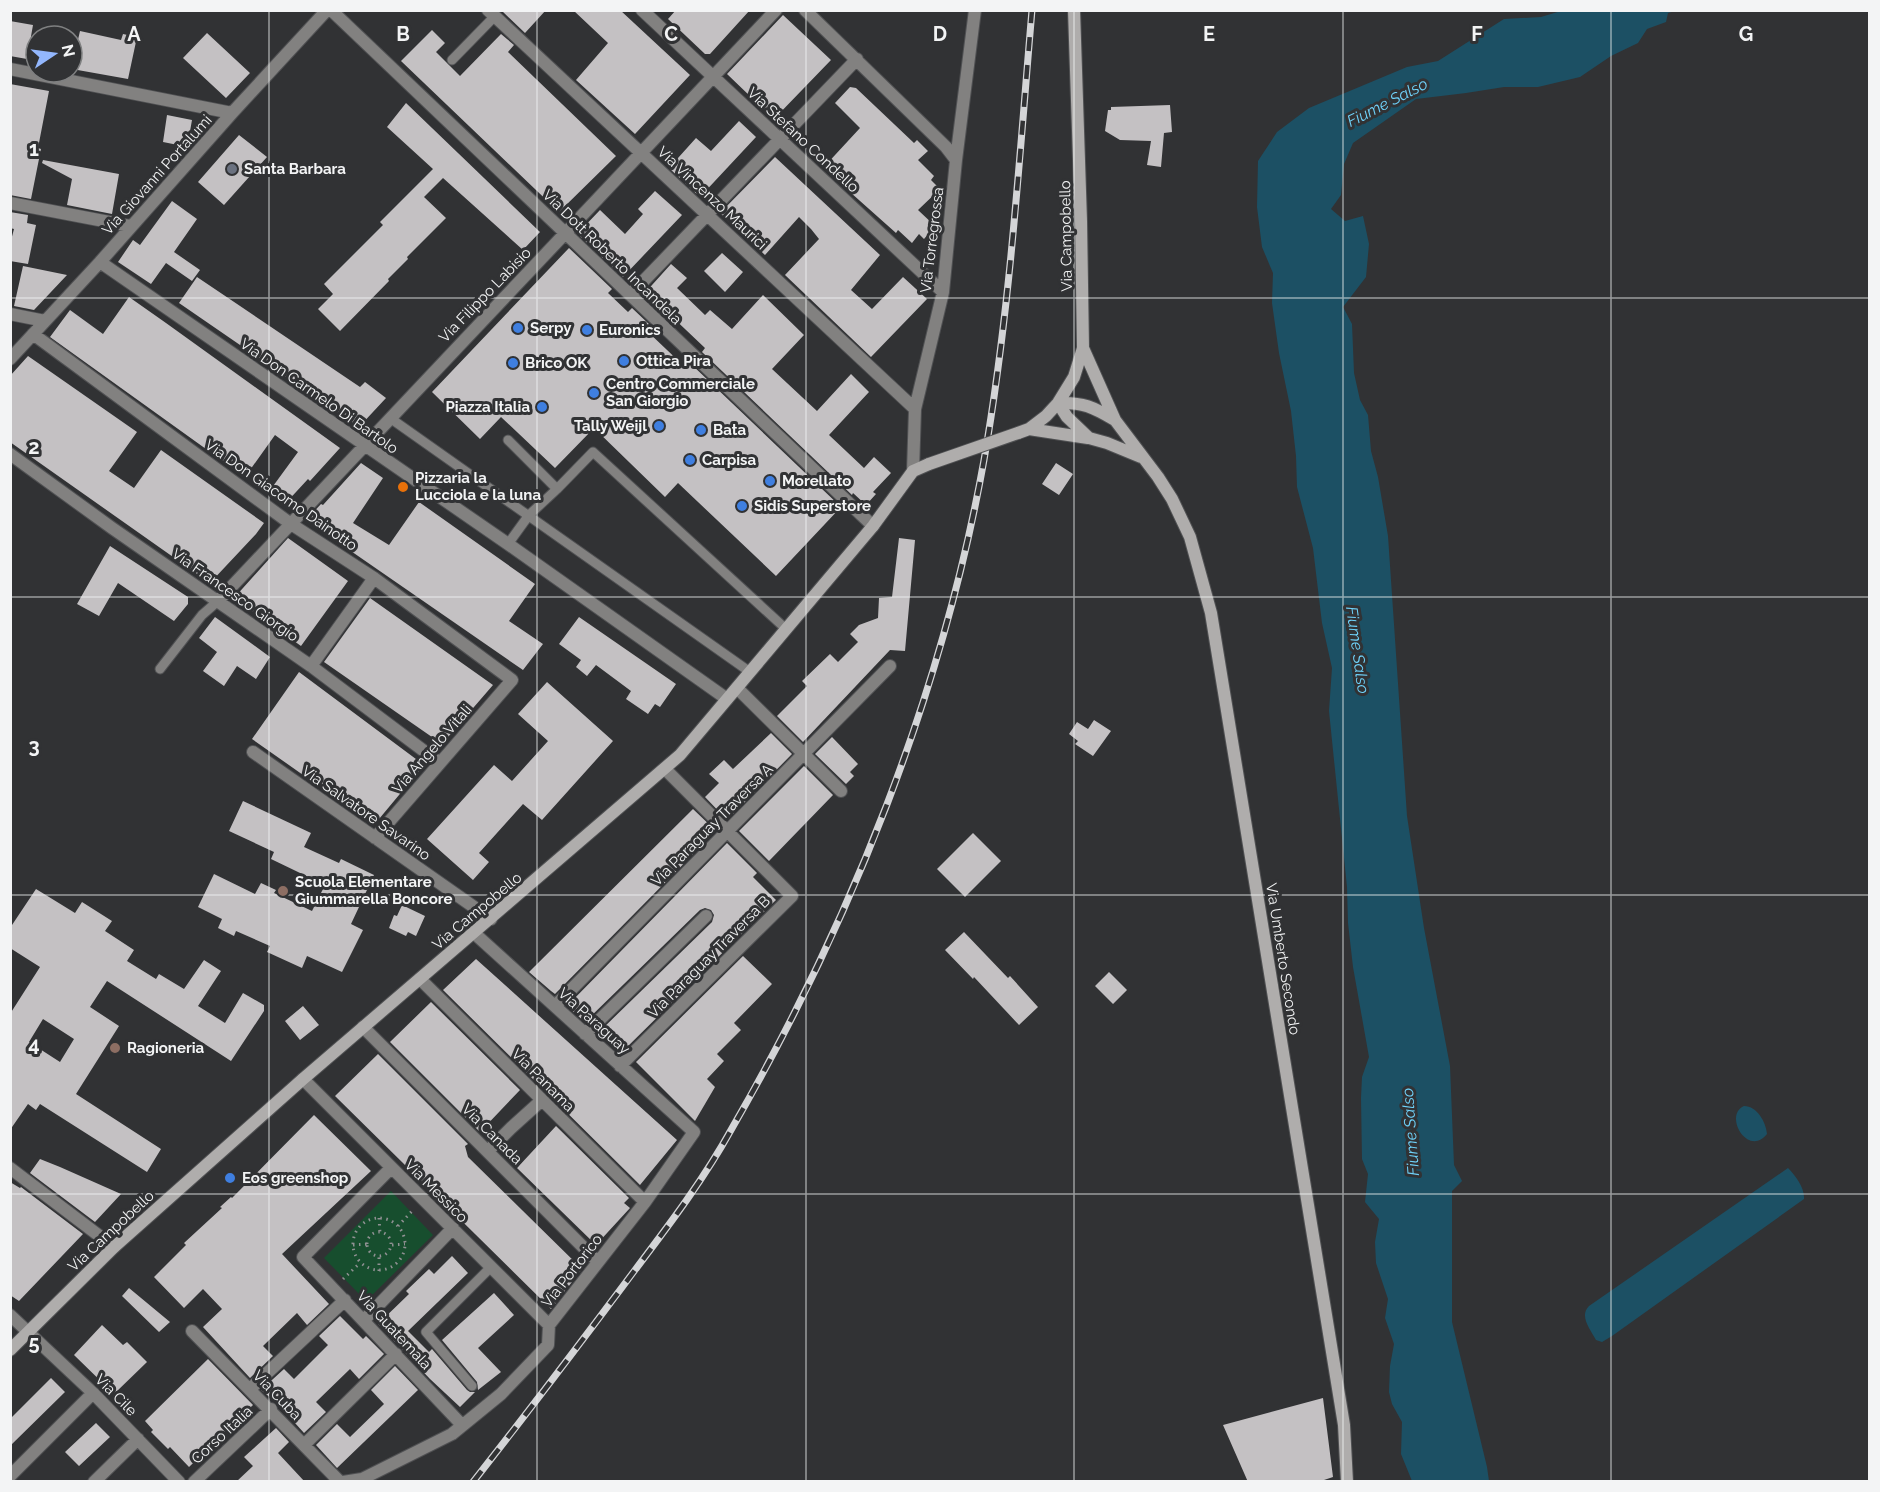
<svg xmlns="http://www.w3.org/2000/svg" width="1880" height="1492" font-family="Raleway,sans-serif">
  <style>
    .green { fill: #174e2e }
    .water { fill: #1c5064 }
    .building { fill: #c4c1c3; fill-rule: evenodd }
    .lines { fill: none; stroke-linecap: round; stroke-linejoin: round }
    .service-casing { stroke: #505153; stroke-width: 11 }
    .minor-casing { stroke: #505153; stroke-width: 14 }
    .secondary-casing { stroke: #505153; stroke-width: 14 }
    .path { stroke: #909193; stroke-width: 3; stroke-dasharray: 1.5 4.5; stroke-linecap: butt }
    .service { stroke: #828180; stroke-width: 9 }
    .minor { stroke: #828180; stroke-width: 12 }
    .secondary { stroke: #afadac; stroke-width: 12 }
    .rail-casing { stroke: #d4d5d7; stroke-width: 7 }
    .rail { stroke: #313234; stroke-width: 4.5; stroke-dasharray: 14; stroke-linecap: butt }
    .secondary-bridge-casing { stroke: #505153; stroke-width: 14; stroke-linecap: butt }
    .secondary-bridge { stroke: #afadac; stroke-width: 12 }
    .grid { fill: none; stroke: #f3f4f5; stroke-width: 1.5; stroke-opacity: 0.55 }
    .worship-dot { fill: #6b7280; stroke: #313234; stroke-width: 2 }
    .shop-dot { fill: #3f7fe0; stroke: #313234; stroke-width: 2 }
    .food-dot { fill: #e8710a; stroke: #313234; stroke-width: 2 }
    .education-dot { fill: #8d6e63; stroke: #313234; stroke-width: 2 }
    .labels { text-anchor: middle; stroke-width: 6; stroke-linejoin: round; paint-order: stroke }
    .street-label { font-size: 15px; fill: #f3f4f5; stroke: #313234 }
    .poi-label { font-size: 15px; font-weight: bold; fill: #f3f4f5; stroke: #313234; text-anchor: start }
    .water-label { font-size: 16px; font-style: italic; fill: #6fd3fb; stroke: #313234 }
    .grid-label { font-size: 20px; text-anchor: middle; font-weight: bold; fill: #f3f4f5; stroke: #313234; stroke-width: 6; stroke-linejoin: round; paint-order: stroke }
  </style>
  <rect width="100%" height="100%" fill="#313234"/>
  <path class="green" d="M391 1191 433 1235 366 1301 324 1258Z"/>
  <path class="water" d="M1561 11H1675L1668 13 1666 22 1647 29 1638 43 1611 56 1580 77 1538 87H1504L1466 93 1416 99 1353 143 1344 164 1341 195 1331 209 1345 221 1363 216 1369 244 1366 277 1343 307 1352 324 1354 373 1360 400 1368 415 1371 451 1378 477 1388 536 1407 816 1424 928 1450 1066 1454 1165 1462 1181 1452 1191V1322L1487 1467 1489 1481H1412L1401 1454 1402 1422 1392 1404 1389 1392 1390 1366 1394 1344 1385 1318 1388 1299 1376 1263 1375 1242 1379 1219 1365 1202 1368 1174 1362 1159 1361 1098 1362 1077 1369 1057 1353 967 1348 923 1347 887 1329 711 1332 668 1322 623 1313 548 1297 487 1296 456 1291 411 1279 353 1272 303 1273 273 1262 247 1257 207 1258 161 1277 132 1309 108 1407 67 1438 61 1504 19 1541 17Z
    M1744 1106C1757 1106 1766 1122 1767 1134 1748 1158 1723 1115 1744 1106Z
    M1788 1168C1795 1175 1805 1188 1804 1199L1612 1336 1602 1342 1596 1340C1590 1329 1579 1316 1589 1306Z"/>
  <path class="building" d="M501 10H546L525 33Z
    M573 10H620L690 75 635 134 576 80 608 43Z
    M676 10H750L710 54H705L668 19Z
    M783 15 831 60 774 119 727 74Z
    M10 21 33 25 27 59 10 56Z
    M432 30 445 43 436 52 460 76 501 34 514 45 508 52 616 156 559 212 401 61Z
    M80 31 121 40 123 34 137 37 128 79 72 69V43L77 44Z
    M207 33 250 73 226 98 183 58Z
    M10 84 49 91 38 148 41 149 31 199 10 195Z
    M850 87 856 88 914 143 917 140 928 151 918 160 934 176 931 180 940 189 918 210 935 226 924 239 919 234 912 243 898 230 896 233 823 168 860 128 835 103Z
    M406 103 540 232 523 250 443 178 424 197 446 218 407 257 408 259 388 279 389 281 340 331 318 309 333 294 324 284 383 225 380 222 433 169 387 127Z
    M1170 105 1172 132 1164 133 1161 167 1147 165 1151 141 1120 140 1105 131 1108 110H1111V107Z
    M167 115 192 120 189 137H185L183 146 163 142Z
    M739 121 756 137 700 197 669 168 696 138 711 151Z
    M239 135 267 157 224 205 198 182Z
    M775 157 880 255 851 290 872 309 903 277 927 299 871 357 785 275 819 239 811 229 799 217 765 255 720 213Z
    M43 160 119 174 112 214 67 205 72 179 42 163Z
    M655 191 682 215 623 277 580 236 581 234 579 232 600 210 625 234 643 214 638 209Z
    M172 201 197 219 174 252 200 270 192 281 166 263 151 284 118 262 133 240 140 245Z
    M10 212 28 215 27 223 36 225 28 264 10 261V244L14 229 10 228Z
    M569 248 612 289 608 293 628 312 632 308 651 326 647 331 686 368 690 363 841 507 776 576 678 483 665 497 594 428 555 468 501 417 480 439 432 392Z
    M722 253 743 272 725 292 704 271Z
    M671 264 687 278 677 288 705 315 710 310 732 329 763 295 804 335 772 369 817 411 851 374 869 392 829 435 864 468 874 457 891 473 873 492 876 494 866 505 853 493 852 495 702 352 705 348 666 311 663 314 643 295Z
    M23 266 67 275 34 310 14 306Z
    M197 277 360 387 365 382 386 398 359 427 179 303Z
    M129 297 166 323 340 448 310 481 308 479 284 505 268 493 298 452 275 435 245 477 50 337 70 310 103 334Z
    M28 356 137 432 109 471 134 488 161 450 264 523 256 534 210 583 10 442V376Z
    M361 463 383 478 353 523 389 545 419 502 535 584 509 621 543 644 523 670 306 520 321 504 323 505Z
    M1056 463 1073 474 1059 495 1042 484Z
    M288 538 348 581 301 646 234 598Z
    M899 538 915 540 905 651 890 650 803 742 777 716 807 686 802 681 830 654 838 662 858 642 850 634 859 625 878 618 879 598 892 597Z
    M110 546 188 597V604L174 621 118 583 99 616 77 604Z
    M370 598 493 685 442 744 324 662Z
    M215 617 270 657 256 679 237 666 224 686 203 671 217 652 199 638Z
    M579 617 676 684 660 707 655 704 648 714 626 699 631 691 596 665 587 676 576 667 581 660 559 644Z
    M299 672 424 765 374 825 252 739Z
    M547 682 613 741 542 820 523 804 479 853 489 862 473 880 427 839 494 765 512 781 548 741 518 714Z
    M1094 720 1111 731 1093 756 1075 744 1078 741 1069 734 1077 722 1088 729Z
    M771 733 792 754 727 820 705 797 719 783 709 774 724 760 733 769Z
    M832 737 858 764 850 772 854 776 846 784 815 754Z
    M804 766 833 795 769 861 739 831Z
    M243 801 311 833 304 847 339 863 341 859 374 875 351 924 363 930 342 972 307 956 302 968 267 952 270 946 236 931 234 936 218 928 222 919 198 907 214 874 255 894 261 883 276 890 274 893 312 911 325 885 271 859 274 852 229 831Z
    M693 809 716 831 555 994 551 991 529 972Z
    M973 833 1001 861 965 897 937 869Z
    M727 843 757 873 753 877 776 900 620 1054 598 1033 712 922 714 915 711 910 705 908 700 910 585 1022 567 1006Z
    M36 889 75 913 82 902 112 921 105 931 134 950 127 961 156 979 159 974 184 989 204 960 221 971 198 1006 225 1023 243 993 264 1005V1011L231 1061 107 981 90 1007 119 1026 76 1094 161 1149 147 1172 40 1104 36 1110 28 1104 10 1130V1014L40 967 10 948V928ZM43 1019 74 1039 60 1062 29 1042Z
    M402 905 425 916 416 936 408 932 406 936 389 928 394 915 397 916Z
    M964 932 1008 978 1010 976 1038 1007 1019 1025 974 977 973 979 945 950Z
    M743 956 772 984 734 1023 741 1030 717 1054 724 1061 707 1079 715 1087 695 1121 636 1062Z
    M476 959 677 1140 640 1185 443 990Z
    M1109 972 1127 990 1113 1004 1095 986Z
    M431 1002 520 1090 480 1132 390 1042Z
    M303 1006 319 1025 300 1040 285 1021Z
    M378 1054 468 1144 465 1146 468 1157 582 1269 551 1309 335 1096Z
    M314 1115 371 1171 282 1254 329 1304 307 1325 297 1313 263 1346 273 1356 250 1378 203 1327 222 1309 203 1289 184 1308 154 1277 186 1245 184 1243 222 1208 220 1207 231 1197 232 1198Z
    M556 1126 629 1198 624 1203 630 1208 596 1245 517 1168Z
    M40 1159 60 1167 121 1194 95 1222 30 1173Z
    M10 1182 20 1188 21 1187 83 1234 19 1301 10 1295Z
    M452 1256 468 1273 408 1331 429 1352 432 1349 467 1390 470 1392H475L460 1407 430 1379 378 1324 409 1294 406 1291 429 1269 434 1274Z
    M129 1288 170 1322 159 1332 122 1296Z
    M494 1293 514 1315 478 1348 501 1372 478 1390 477 1382 442 1340Z
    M340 1316 363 1339 366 1336 384 1354 359 1379 350 1369 316 1402 326 1412 304 1433 277 1403 261 1390 284 1369 294 1379 328 1345 319 1336Z
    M102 1325 123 1345 127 1342 147 1362 114 1394 74 1355Z
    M208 1359 253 1405 189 1467 170 1447 168 1449 151 1432 153 1430 145 1421Z
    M395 1366 418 1390 337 1468 316 1445 337 1424 350 1437 384 1404 371 1390Z
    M51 1378 65 1392 10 1446V1419Z
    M1323 1398 1333 1477 1318 1482H1248L1223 1425Z
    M96 1423 110 1437 79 1466 65 1452Z
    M276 1428 289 1442 278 1453 305 1482H236L253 1466 244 1457Z"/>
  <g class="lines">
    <g class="service-casing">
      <path id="service" d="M452 60 494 17
        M390 418 750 672
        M508 440 557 489 529 515 508 544
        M557 489 593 452 786 629
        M160 669 202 615 218 601
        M472 1386 426 1332 491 1267"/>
    </g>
    <g class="minor-casing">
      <path id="minor" d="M331 10 873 526
        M488 10 915 409
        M642 10 943 292
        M805 10 946 147 956 160
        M10 69 232 113
        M10 203 130 226
        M100 262 508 544 727 699
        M630 295 857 59
        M10 314 45 321
        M33 334 291 524 374 578 512 680 375 838
        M10 359 100 262 232 113 327 10
        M10 454 112 528 311 666 440 763
        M913 471 915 409 943 292 956 160 975 10
        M218 601 776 10
        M311 666 374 578
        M737 688 841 791
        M253 752 491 919
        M420 979 645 1202
        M555 1006 890 666
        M363 1027 598 1262
        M585 1034 706 916
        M620 1066 792 896 665 769
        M303 1079 549 1325
        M488 1151 511 1128 542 1100
        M10 1168 114 1247
        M391 1168 303 1257 462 1425
        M10 1315 93 1393 179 1482
        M364 1320 453 1228
        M192 1331 340 1482
        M250 1389 345 1300
        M304 1445 396 1354
        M10 1476 93 1393
        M94 1482 138 1439
        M194 1482 271 1409
        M343 1482 362 1479 452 1434 501 1394 548 1345 549 1325 645 1202 694 1132 474 933"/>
    </g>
    <g class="secondary-casing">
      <path id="secondary" d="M1083 348 1115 420 1158 477 1172 499 1190 537 1211 613 1344 1425 1347 1482
        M1058 403 1067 417 1089 438 1107 443 1141 457
        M1058 403C1083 402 1093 407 1115 420
        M1029 429 1088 438
        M1018 433 1029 429 1046 416 1058 403 1074 377 1083 348 1081 221 1074 10
        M10 1350 114 1247 303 1079 680 755 873 526 913 471 929 464"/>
    </g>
    <path class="path" d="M353 1244a26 26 0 1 1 52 0a26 26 0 1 1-52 0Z
      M379 1218 380 1233
      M398 1226 413 1210
      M367 1244a12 12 0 1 1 24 0a12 12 0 1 1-24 0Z
      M353 1245 368 1244
      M392 1245 405 1244
      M379 1271V1256
      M343 1279 360 1263"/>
    <use href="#service" class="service"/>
    <use href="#minor" class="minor"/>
    <use href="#secondary" class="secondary"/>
    <g class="rail-casing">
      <path id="rail" d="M473 1482C528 1412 582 1341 635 1270 669 1225 704 1179 731 1130 850 924 942 695 984 460 1010 311 1019 161 1032 10"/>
    </g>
    <use href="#rail" class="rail"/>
    <g class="secondary-bridge-casing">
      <path id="secondary-bridge" d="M929 464 1018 433"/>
    </g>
    <use href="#secondary-bridge" class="secondary-bridge"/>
  </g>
  <path class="grid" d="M269 10V1482M537 10V1482M806 10V1482M1074 10V1482M1343 10V1482M1611 10V1482M10 298H1870M10 597H1870M10 895H1870M10 1194H1870"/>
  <circle class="worship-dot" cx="232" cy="169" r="6"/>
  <g class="shop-dot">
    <circle cx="518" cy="328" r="6"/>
    <circle cx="587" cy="330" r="6"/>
    <circle cx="624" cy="361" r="6"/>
    <circle cx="513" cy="363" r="6"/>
    <circle cx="594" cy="393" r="6"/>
    <circle cx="542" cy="407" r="6"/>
    <circle cx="659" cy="426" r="6"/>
    <circle cx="701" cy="430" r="6"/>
    <circle cx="690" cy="460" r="6"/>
    <circle cx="770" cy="481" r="6"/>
    <circle cx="742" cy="506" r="6"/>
    <circle cx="230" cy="1178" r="6"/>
  </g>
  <circle class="food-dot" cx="403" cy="487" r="6"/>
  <g class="education-dot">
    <circle cx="283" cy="891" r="6"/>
    <circle cx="115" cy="1048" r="6"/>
  </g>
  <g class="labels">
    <g class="street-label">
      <text transform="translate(803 140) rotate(43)" y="5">Via Stefano Condello</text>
      <text transform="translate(157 175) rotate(-48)" y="5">Via Giovanni Portalumi</text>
      <text transform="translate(712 198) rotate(43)" y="5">Via Vincenzo Maurici</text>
      <text transform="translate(1066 236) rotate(-91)" y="5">Via Campobello</text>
      <text transform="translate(932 240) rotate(-83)" y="5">Via Torregrossa</text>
      <text transform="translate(612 257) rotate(44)" y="5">Via Dott Roberto Incandela</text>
      <text transform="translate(485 295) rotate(-46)" y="5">Via Filippo Labisio</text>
      <text transform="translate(319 396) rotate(35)" y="5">Via Don Carmelo Di Bartolo</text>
      <text transform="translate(281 495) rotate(35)" y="5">Via Don Giacomo Dainotto</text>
      <text transform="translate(235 595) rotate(35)" y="5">Via Francesco Giorgio</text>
      <text transform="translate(432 749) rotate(-49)" y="5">Via Angelo Vitali</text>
      <text transform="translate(366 813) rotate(35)" y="5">Via Salvatore Savarino</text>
      <text transform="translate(712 825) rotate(-45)" y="5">Via Paraguay Traversa A</text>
      <text transform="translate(477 911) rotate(-40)" y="5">Via Campobello</text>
      <text transform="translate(709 957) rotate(-45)" y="5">Via Paraguay Traversa B</text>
      <text transform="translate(1283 959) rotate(81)" y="5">Via Umberto Secondo</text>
      <text transform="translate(594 1021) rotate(42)" y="5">Via Paraguay</text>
      <text transform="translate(543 1080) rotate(45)" y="5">Via Panama</text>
      <text transform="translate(492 1134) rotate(45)" y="5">Via Canada</text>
      <text transform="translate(436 1191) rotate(45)" y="5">Via Messico</text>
      <text transform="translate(111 1231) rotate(-43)" y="5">Via Campobello</text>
      <text transform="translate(572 1271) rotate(-52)" y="5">Via Portorico</text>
      <text transform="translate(394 1330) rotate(47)" y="5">Via Guatemala</text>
      <text transform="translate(116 1395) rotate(45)" y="5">Via Cile</text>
      <text transform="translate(277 1395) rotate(46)" y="5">Via Cuba</text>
      <text transform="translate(222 1435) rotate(-43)" y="5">Corso Italia</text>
    </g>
    <g class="poi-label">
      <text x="244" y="174">Santa Barbara</text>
      <text x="530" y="333">Serpy</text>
      <text x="599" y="335">Euronics</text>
      <text x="636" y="366">Ottica Pira</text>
      <text x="525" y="368">Brico OK</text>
      <text x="606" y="389">Centro Commerciale<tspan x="606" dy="17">San Giorgio</tspan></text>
      <text x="530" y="412" text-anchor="end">Piazza Italia</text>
      <text x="647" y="431" text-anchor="end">Tally Weijl</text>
      <text x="713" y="435">Bata</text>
      <text x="702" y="465">Carpisa</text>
      <text x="415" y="483">Pizzaria la<tspan x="415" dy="17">Lucciola e la luna</tspan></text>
      <text x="782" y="486">Morellato</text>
      <text x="754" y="511">Sidis Superstore</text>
      <text x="295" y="887">Scuola Elementare<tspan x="295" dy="17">Giummarella Boncore</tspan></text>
      <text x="127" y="1053">Ragioneria</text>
      <text x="242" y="1183">Eos greenshop</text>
    </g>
    <g class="water-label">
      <text transform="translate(1387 102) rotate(-27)" y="6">Fiume Salso</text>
      <text transform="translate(1358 650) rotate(82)" y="6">Fiume Salso</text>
      <text transform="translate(1410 1132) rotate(-94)" y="6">Fiume Salso</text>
    </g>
  </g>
  <g class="grid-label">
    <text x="134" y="41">A</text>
    <text x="403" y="41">B</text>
    <text x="671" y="41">C</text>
    <text x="940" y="41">D</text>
    <text x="1209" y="41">E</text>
    <text x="1477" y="41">F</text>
    <text x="1746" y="41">G</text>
    <text x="34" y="156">1</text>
    <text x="34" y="454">2</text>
    <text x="34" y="753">3</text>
    <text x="34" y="1051">4</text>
    <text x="34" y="1350">5</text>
  </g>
  <rect width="1880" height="1492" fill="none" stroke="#f3f4f5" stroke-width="24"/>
  <g transform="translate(54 54) rotate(77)"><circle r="28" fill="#313234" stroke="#7f8081" stroke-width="1.5"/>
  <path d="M0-4.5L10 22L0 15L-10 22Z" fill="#93b7fd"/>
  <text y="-9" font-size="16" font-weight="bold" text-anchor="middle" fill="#f3f4f5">N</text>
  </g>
</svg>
